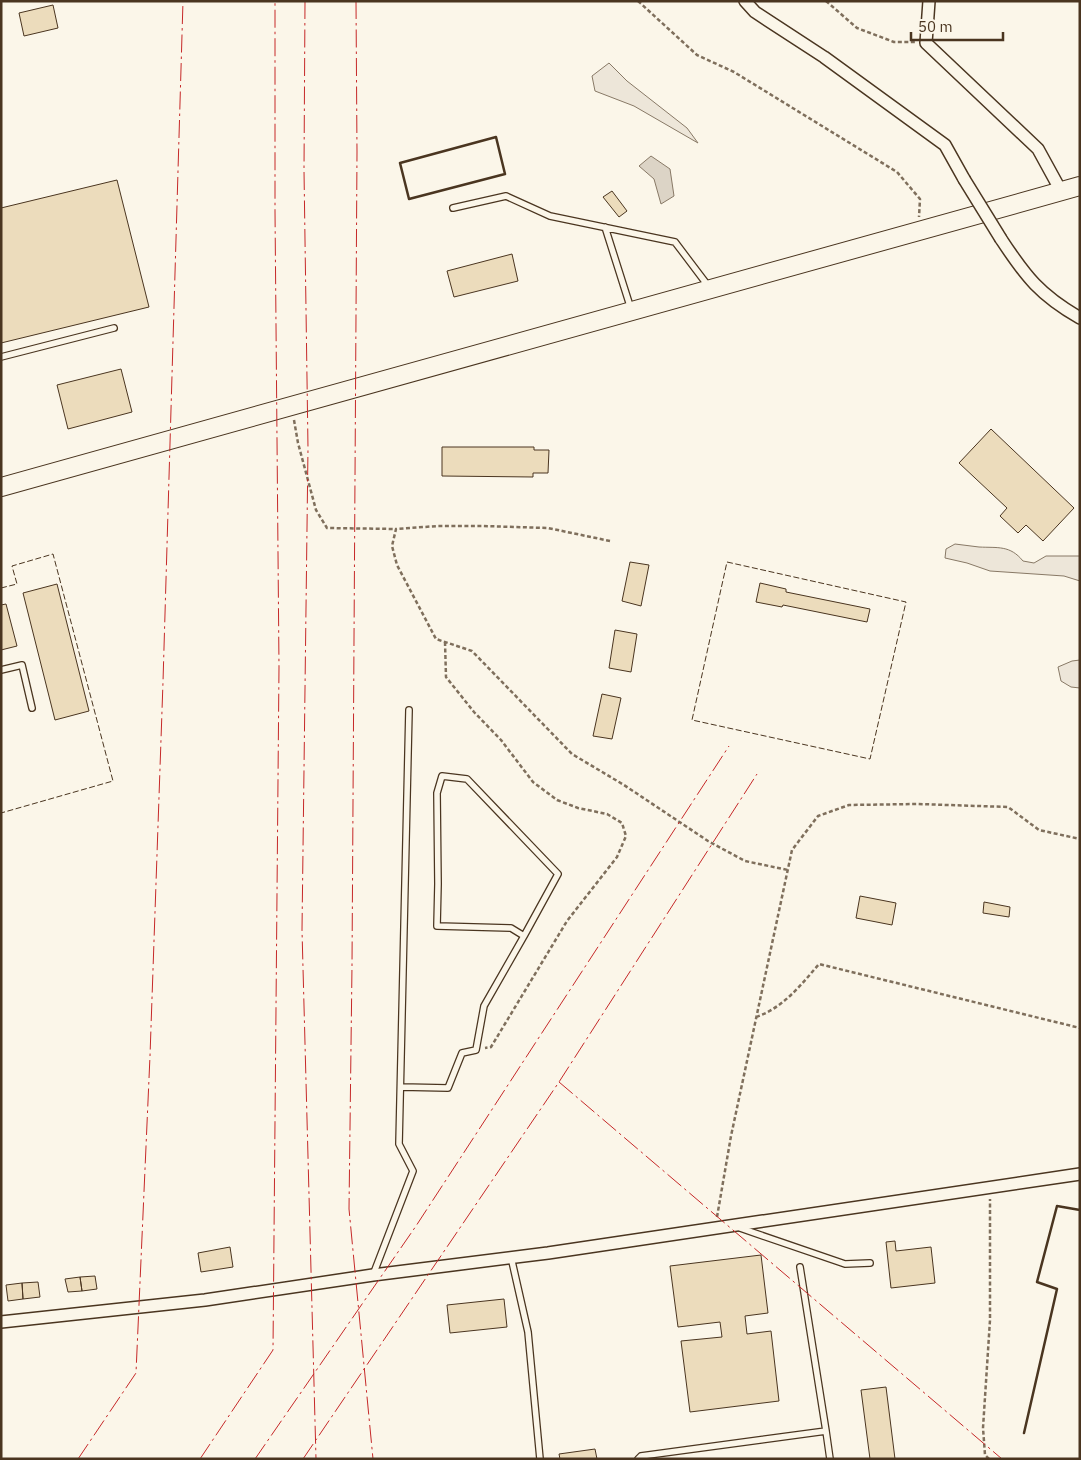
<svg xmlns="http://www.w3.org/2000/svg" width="1081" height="1460" font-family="'IBM Plex Sans',sans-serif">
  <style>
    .green { fill: #ede6d9; stroke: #887966 }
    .water { fill: #dcd4c6; stroke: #887966 }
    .building { fill: #ecdcbc; stroke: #4a3520 }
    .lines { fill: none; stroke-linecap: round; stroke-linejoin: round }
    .service-casing { stroke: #4a3520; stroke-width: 8 }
    .minor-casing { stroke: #4a3520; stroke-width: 14 }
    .primary-casing { stroke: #4a3520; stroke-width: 20 }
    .path { stroke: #7f6f5c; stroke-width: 2.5; stroke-dasharray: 4 2.5; stroke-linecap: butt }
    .service { stroke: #fbf6e9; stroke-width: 5.5 }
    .minor { stroke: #fbf6e9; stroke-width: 11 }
    .primary { stroke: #fbf6e9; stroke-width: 18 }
    .minor-bridge-casing { stroke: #4a3520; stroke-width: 14; stroke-linecap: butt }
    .minor-bridge { stroke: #fbf6e9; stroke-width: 11 }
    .fence { stroke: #4a3520; stroke-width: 1; stroke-dasharray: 6 2.5; stroke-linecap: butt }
    .wall { stroke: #4a3520; stroke-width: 2.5 }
    .power { stroke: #c62828; stroke-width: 1; stroke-dasharray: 18 4 2.5 4; stroke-linecap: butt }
  </style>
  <rect width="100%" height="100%" fill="#fbf6e9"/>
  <path class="green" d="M609 63 627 81 687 128 698 143 634 106 595 91 592 76Z
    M955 544C963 545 971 546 979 547 998 548 1010 545 1023 561L1034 563 1046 556H1080V581L1064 576 990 571 967 563 945 558 946 549Z
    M1080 660V688L1071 687 1061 681 1058 667 1072 661Z"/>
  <path class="water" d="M651 156 670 169 674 196 661 204 654 179 639 166Z"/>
  <path class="building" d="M53 5 58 28 24 36 19 13Z
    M117 180 149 307 1 343V208Z
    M612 191 627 211 619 217 603 197Z
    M512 254 518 281 454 297 447 271Z
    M121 369 132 412 68 429 57 385Z
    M991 429 1074 508 1043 541 1026 525 1018 533 1000 516 1007 508 959 463Z
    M442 447H534V450H549L548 473H533V477L442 476Z
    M630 562 649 565 641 606 622 601Z
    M760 583 786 589V592L870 609 867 622 783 605 782 607 756 602Z
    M57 584 89 711 55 720 23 593Z
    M6 604 17 646 1 650V605Z
    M615 630 637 634 631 672 609 668Z
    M602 694 621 698 612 739 593 736Z
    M860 896 896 903 892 925 856 918Z
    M984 902 1010 907 1009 917 983 913Z
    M895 1241 896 1251 931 1247 935 1283 891 1288 886 1242Z
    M230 1247 233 1267 201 1272 198 1253Z
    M761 1255 768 1313 745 1316 747 1334 771 1331 779 1401 690 1412 681 1341 722 1337 720 1322 678 1327 670 1266Z
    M95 1276 97 1289 82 1291 80 1277Z
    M80 1277 82 1291 68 1292 65 1279Z
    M38 1282 40 1297 23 1299 22 1283Z
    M22 1283 23 1299 8 1301 6 1285Z
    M504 1299 507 1327 450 1333 447 1305Z
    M886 1387 895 1459H870L861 1390Z
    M595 1449 597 1459H560L559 1454Z"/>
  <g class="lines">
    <g class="service-casing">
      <path id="service" d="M453 208 506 196 550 216 675 242 709 287
        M605 227 631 309
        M1 357 114 328
        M1 670 22 665 32 708
        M401 1087 448 1088 462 1053 476 1050 484 1006 524 936 511 928 437 926 438 884 437 793 442 776 467 779 558 874 524 936
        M740 1228 845 1264 870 1263
        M511 1257 528 1332 540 1459
        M800 1267 826 1431
        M373 1275 413 1171 399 1144 409 710
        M638 1459 641 1456 826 1431 830 1459"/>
    </g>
    <g class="minor-casing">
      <path id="minor" d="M745 1 755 12 824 57 945 145 964 179
        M929 1 926 43 1038 149 1061 191
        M1001 239C1026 277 1040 295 1080 318
        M1 1322 205 1300 373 1275 548 1253 1080 1174"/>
    </g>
    <g class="primary-casing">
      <path id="primary" d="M1 487 1080 186"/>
    </g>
    <path class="path" d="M638 1 697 55 734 72 897 172 920 199 919 217
      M826 1 857 28 894 42H915
      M294 420 298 443 316 510 327 528 396 529
      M610 541 548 528 483 526H438L396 529 392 546 397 565 436 639 472 651 572 754 624 785 708 841 745 861 788 870
      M445 642 446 677 474 712 501 740 533 782 557 800 578 808 607 814 622 823 626 836 617 857 567 921 491 1047 485 1048
      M756 1017C783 1008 801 985 819 964L1080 1028
      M717 1217 731 1136 792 850 818 816 849 805 918 804 1008 807 1039 830 1080 839
      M989 1459 985 1455 983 1428 990 1320V1199"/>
    <use href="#service" class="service"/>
    <use href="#minor" class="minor"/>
    <use href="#primary" class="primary"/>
    <g class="minor-bridge-casing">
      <path id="minor-bridge" d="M964 179 1001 239"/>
    </g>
    <use href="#minor-bridge" class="minor-bridge"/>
    <path class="fence" d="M727 562 906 602 870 759 692 720Z
      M1 588 17 584 12 566 53 554 113 781 1 813"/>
    <path class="wall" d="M496 137 505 174 409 199 400 163Z
      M1024 1433 1057 1289 1037 1282 1057 1206 1080 1210"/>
    <path class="power" d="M305 1 304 170 308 448 302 930 316 1459
      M356 1 357 152 352 966 349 1209 373 1459
      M559 1082 1002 1459
      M78 1459 136 1373 150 1056 163 682 183 1
      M200 1459 273 1350 279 667 275 211V1
      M255 1459 416 1226 729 746
      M303 1459 559 1082 757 774"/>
  </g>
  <rect width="1081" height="1460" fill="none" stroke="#4a3520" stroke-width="5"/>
  <path d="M911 32v8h92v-8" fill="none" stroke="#4a3520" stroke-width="2.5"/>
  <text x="918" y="32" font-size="15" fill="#4a3520" stroke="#fbf6e9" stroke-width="4" paint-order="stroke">50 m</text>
</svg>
